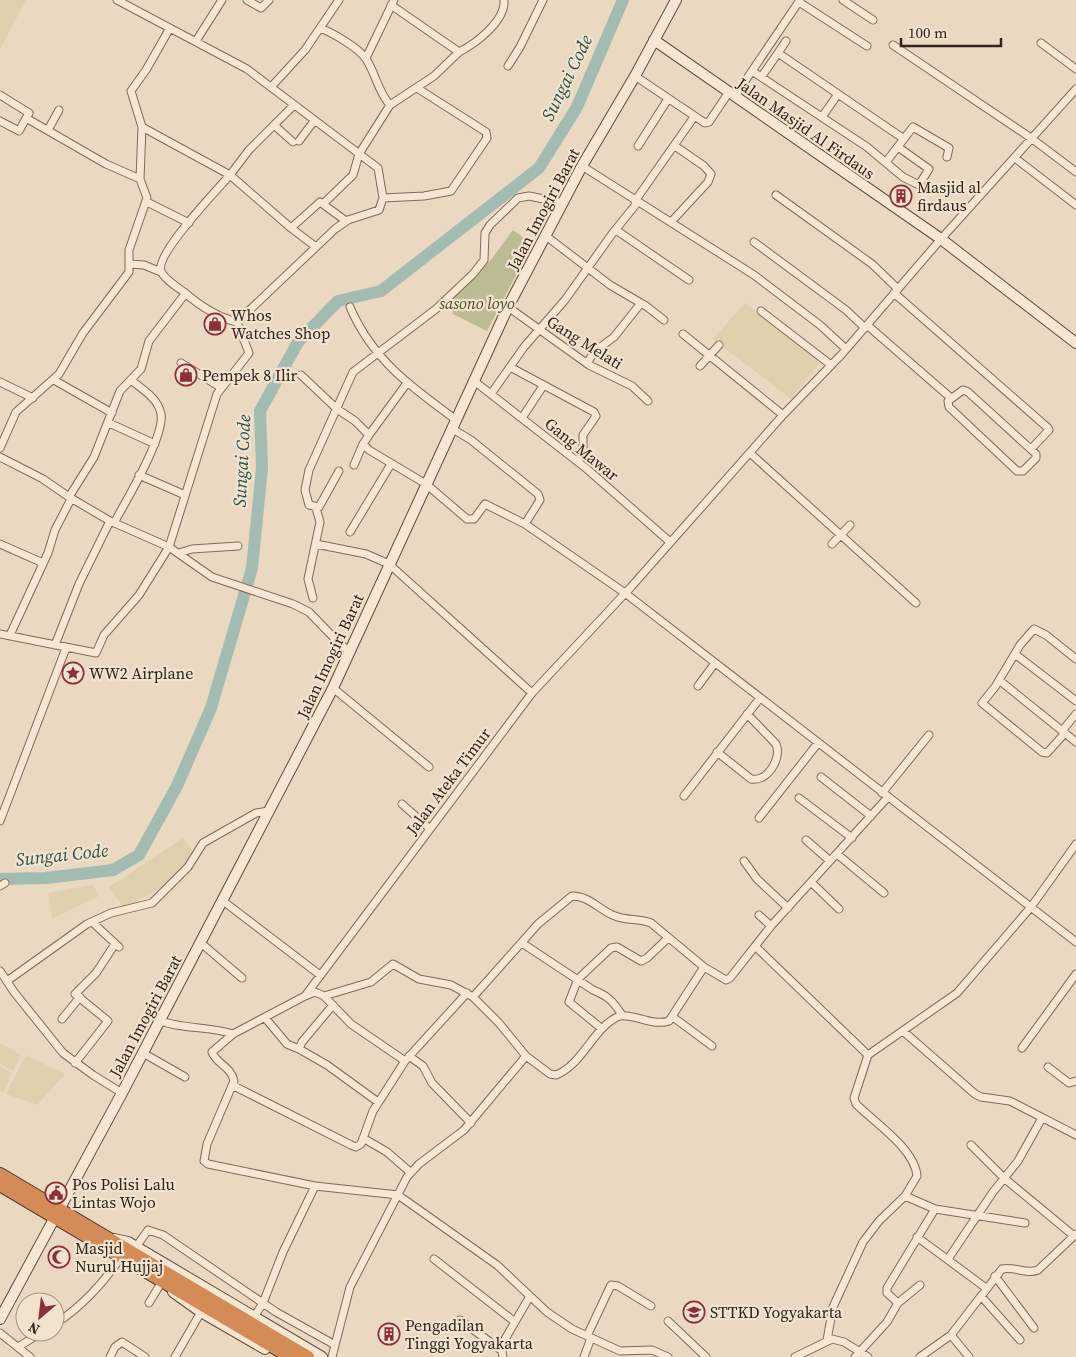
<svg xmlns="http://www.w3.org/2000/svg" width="1076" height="1357" font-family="'Source Serif 4',serif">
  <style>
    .farmland { fill: #dfd0ae }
    .cemetery { fill: #bcbb94 }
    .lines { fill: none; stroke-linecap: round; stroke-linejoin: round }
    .river { stroke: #a3bcb1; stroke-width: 12 }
    .street-casing { stroke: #826959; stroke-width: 9 }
    .secondary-casing { stroke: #634b3d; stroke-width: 12 }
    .highway-casing { stroke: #4f392e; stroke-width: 14 }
    .street { stroke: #f6e6d2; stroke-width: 7 }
    .secondary { stroke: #f6e6d2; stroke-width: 10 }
    .highway { stroke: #d58b56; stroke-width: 12 }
    .labels { text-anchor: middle; stroke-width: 4.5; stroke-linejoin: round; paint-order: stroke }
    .street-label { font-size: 16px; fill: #32241d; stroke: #f2e3cf }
    .poi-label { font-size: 16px; fill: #32241d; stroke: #f2e3cf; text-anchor: start }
    .park-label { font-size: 16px; font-style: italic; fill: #494d25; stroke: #f2e3cf }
    .water-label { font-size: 18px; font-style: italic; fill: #2d514a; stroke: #f2e3cf }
  </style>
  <rect width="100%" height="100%" fill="#ead8c0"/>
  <path class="farmland" d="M0 0H26L0 49Z
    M745 303 820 362 791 399 713 339Z
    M183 838 193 851 180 871 163 887 124 908 109 887Z
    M93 885 99 896 52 919 48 893Z
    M0 1043 21 1055 13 1071 0 1064Z
    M26 1055 65 1074 37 1105 6 1094Z
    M0 1066 12 1073 4 1092 0 1091Z"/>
  <path class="cemetery" d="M513 230 532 244 487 331 453 314 450 300 453 295 476 277V269L490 261Z"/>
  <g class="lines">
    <path class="river" d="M0 879 46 878 113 870 139 855 177 786 211 708 252 568 262 468 260 411 298 342 338 301 381 291 539 168 577 107 623 0"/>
    <g class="street-casing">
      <path id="street" d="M117 0 247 69 378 168 383 198 379 210 348 220 335 229 237 322
        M247 0 261 8 269 0
        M843 0 873 20
        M799 2 867 46
        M320 28C333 33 359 48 366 59 376 74 378 92 390 105L434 76 459 52 391 5
        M196 41 222 0
        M1041 43 1076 69
        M893 45 1031 138 1076 172
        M459 52C475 44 506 21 504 0
        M778 53 786 41
        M366 58 394 0
        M508 66 520 47 543 0
        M752 71 867 147 903 177 919 185 929 169 898 147
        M635 76 705 123 709 122 729 92
        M762 76 778 53 838 94
        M272 86 305 50 339 0
        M0 95 29 113 19 131 0 121
        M735 96 800 0
        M294 105 249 150 230 175 291 228 316 247
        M822 117 838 94 904 139
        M26 118 106 164 140 179
        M274 125 293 142
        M142 127 230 175C218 189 155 254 161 271 164 279 177 287 184 292 200 306 216 317 237 322
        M48 130 59 110
        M299 141 314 121
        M638 146 668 99
        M1015 158 1076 205
        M886 162 913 127 949 148 947 157
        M582 166 754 275 820 325 846 349
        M776 195 872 264 898 289
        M383 198 424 196 451 191 487 138 486 132 417 88
        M635 201 694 117
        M147 202 189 223
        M324 203 353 175 359 154 390 105
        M672 221 708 182 711 174 704 166 675 146
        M291 228 320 202 346 221
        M616 230 689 280
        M546 236 610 285 646 306 664 320
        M754 242 846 310 865 328
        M129 264 144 265 161 272
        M894 293 1048 428 1049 430 1031 449
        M350 307C372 359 411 387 455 419
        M508 307 589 365 632 386 648 401
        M761 311 831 365
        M867 325 951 398
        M683 334 783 415
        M181 363 220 387
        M587 363 595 351 614 337 641 303
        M700 366 719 345
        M510 367 594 412 596 416 583 435V451L578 462
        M301 375 337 409 355 421 369 435 363 444 369 450 426 484 467 519H474L485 504 525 524
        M54 380 112 413
        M474 381 587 469 670 542
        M0 382 33 398
        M963 390 968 392 1036 454V458L1023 471H1017L949 407 948 401Z
        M491 394 524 347 565 300 612 234 637 203
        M522 418 543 386
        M109 423 155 444
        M451 428 471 440 538 494 540 500 525 524 625 593 1076 942
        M369 435 407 383
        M0 448 16 412 59 374 83 333 129 272V250L147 198 140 179 142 127 131 91 146 70 170 28
        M750 453 916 603
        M0 457 43 479 69 497 110 521 169 547 212 577 293 604 309 612 337 641 350 652
        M354 465 363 444
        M339 471 319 507 309 505 305 490 309 470 353 372 436 309 473 274 484 260 485 233 490 225 518 198 529 196 563 203
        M139 475 185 495
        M69 497 94 457 120 391 141 369 149 341 185 294
        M114 523C126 501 165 436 161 414 158 398 143 390 131 380
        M350 532 391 464
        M0 544 43 563
        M316 544 366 554 389 564 532 693
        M832 544 850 525
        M179 553 192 549 238 546
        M313 598 308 579 320 522 316 508
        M0 634 96 653 104 635 139 595 169 547 217 394 249 353 237 322
        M10 635 48 553 55 530 71 499
        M55 645 79 584 110 521
        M1015 654 1076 701
        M999 680 1076 742
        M698 686 715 663
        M333 688 429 767
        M1062 731 1076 714
        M1065 733 1047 753 1042 752 982 703 995 687 1020 645 1034 629 1046 635 1076 659
        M717 752 751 779C768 782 782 758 776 744L747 714
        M821 777 871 816
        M882 793 929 735
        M684 796 760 698
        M799 798 852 838
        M402 804 429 828
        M759 818 818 743
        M0 821 66 648
        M806 840 830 861
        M837 854 884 893
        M744 861 757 879 788 908
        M811 882 839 909
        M0 886 5 883
        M223 901 320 975
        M759 915 771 926
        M92 922 119 947
        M201 943 242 978
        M522 943 593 990C608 996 613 1001 622 1015
        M756 947 868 1055
        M0 971 14 992 63 1053 93 1075 122 1093
        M7 981 87 924 111 913 152 903 188 867 203 843 256 813 269 811
        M305 996 532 693 631 587 783 415 842 354 941 239 1076 89
        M333 1005 302 1042 299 1049 327 1065 378 1102
        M673 1017 712 1046
        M62 1019 80 997
        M266 1019 287 1044 299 1049
        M159 1020C177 1029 210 1026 233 1034L305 996 315 992 324 996 371 982 393 964 419 979 451 985 473 997 538 924 572 896C590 896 600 911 615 916 627 921 639 918 651 923L704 967 726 980 730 978 771 926 888 797
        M601 1028 569 1002 578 979 611 948 617 947 641 961 647 958 667 939
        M903 1031 975 1094 981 1097 1010 1101 1076 1135
        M233 1034 212 1052C216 1064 231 1066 234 1081L207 1144 204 1161 208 1164 315 1186
        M1022 1048 1076 974
        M143 1053 185 1077
        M409 1056 423 1066 432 1083 471 1123
        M526 1056 550 1074 556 1075C583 1064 592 1030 617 1017 629 1011 651 1027 669 1021L704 967
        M405 1061 467 993
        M75 1063 108 1021 75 994 96 973 115 944
        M1048 1067 1069 1083 1076 1081
        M232 1085 351 1145 356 1147 361 1144 373 1111 405 1061 351 1024 324 996
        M363 1138 387 1152 410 1172
        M971 1145 1004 1178 1074 1236
        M905 1196 935 1209 1025 1223
        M917 1237 986 1288
        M136 1247 148 1230 163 1235 276 1312 335 1345
        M434 1259 515 1322
        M948 1259 993 1192 1018 1161 1042 1118
        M995 1276 1034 1328
        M981 1296 1020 1340
        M149 1303 161 1283
        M898 1303 920 1285
        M254 1317 263 1303 283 1252 315 1186 398 1195 497 1265 547 1312 572 1329 620 1351 652 1350 668 1357
        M460 1320 501 1350
        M668 1321 706 1357
        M55 1324C80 1308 104 1283 120 1258
        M0 1333 30 1357
        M951 1335 969 1357
        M587 1336 611 1285 618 1286 651 1306
        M827 1340 833 1307 863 1242 879 1221 905 1196 917 1176C915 1149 874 1122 856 1104L854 1098 868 1055 957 993 1031 907 1076 844
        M18 1347 42 1332
        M110 1357 115 1347 122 1342 145 1357
        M175 1357 201 1312
        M332 1357 350 1287 407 1177 419 1164 464 1130 526 1056 499 1023 473 997
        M503 1357 501 1346 530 1296
        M584 1357 591 1338
        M795 1357 832 1339 844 1342 868 1357
        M855 1357 887 1322 898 1303 887 1293V1288L935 1209
        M920 1357 951 1335 1002 1269C1015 1266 1026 1275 1038 1270L1076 1234"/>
    </g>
    <g class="secondary-casing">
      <path id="secondary" d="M654 40 941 239 1076 343
        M114 1239 128 1242 322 1357
        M173 1292 201 1312 265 1349
        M0 1319 122 1093 333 688 508 307 582 166 635 76 676 0"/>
    </g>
    <g class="highway-casing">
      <path id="highway" d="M0 1174 308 1357
        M0 1185 290 1357"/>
    </g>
    <use href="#street" class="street"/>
    <use href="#secondary" class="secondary"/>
    <use href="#highway" class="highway"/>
  </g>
  <defs>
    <g id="building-ring" transform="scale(1.125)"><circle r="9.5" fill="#f2e3cf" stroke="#8c2e3c" stroke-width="1.5"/><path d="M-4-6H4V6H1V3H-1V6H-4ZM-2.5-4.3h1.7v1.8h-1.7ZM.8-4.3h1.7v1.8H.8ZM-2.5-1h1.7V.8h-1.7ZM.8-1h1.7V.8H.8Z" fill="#8c2e3c"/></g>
    <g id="shop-ring" transform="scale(1.125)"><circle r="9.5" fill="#f2e3cf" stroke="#8c2e3c" stroke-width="1.5"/><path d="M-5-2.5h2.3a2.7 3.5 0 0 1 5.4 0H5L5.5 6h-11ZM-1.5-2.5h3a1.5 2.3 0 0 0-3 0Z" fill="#8c2e3c"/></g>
    <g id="sight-ring" transform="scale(1.125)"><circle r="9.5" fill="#f2e3cf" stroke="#8c2e3c" stroke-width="1.5"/><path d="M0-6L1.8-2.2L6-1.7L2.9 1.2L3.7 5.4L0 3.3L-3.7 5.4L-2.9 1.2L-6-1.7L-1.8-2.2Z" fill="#8c2e3c"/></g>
    <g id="civic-ring" transform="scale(1.125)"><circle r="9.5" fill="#f2e3cf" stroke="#8c2e3c" stroke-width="1.5"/><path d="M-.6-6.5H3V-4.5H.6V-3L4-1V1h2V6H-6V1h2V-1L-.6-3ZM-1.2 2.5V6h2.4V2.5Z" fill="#8c2e3c"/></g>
    <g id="mosque-ring" transform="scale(1.125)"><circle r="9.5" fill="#f2e3cf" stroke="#8c2e3c" stroke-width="1.5"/><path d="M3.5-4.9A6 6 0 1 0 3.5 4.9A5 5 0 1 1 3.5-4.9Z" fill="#8c2e3c"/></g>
    <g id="university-ring" transform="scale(1.125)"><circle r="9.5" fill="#f2e3cf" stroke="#8c2e3c" stroke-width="1.5"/><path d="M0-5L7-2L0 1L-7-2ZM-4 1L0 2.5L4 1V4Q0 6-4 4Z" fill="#8c2e3c"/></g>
  </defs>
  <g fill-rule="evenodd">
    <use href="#building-ring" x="901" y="196"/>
    <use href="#shop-ring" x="215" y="324"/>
    <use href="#shop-ring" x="186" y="375"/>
    <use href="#sight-ring" x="73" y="673"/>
    <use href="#civic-ring" x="56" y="1193"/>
    <use href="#mosque-ring" x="59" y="1257"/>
    <use href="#university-ring" x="694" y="1312"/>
    <use href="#building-ring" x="389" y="1334"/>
  </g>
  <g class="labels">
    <g class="street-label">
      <text transform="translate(806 128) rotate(35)" y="6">Jalan Masjid Al Firdaus</text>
      <text transform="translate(543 209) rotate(-62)" y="6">Jalan Imogiri Barat</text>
      <text transform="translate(585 342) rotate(32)" y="6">Gang Melati</text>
      <text transform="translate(582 449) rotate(39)" y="6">Gang Mawar</text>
      <text transform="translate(330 656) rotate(-65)" y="6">Jalan Imogiri Barat</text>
      <text transform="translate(448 781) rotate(-53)" y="6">Jalan Ateka Timur</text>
      <text transform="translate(145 1016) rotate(-62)" y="6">Jalan Imogiri Barat</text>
    </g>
    <g class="poi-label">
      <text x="917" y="193">Masjid al<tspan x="917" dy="18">firdaus</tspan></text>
      <text x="231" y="321">Whos<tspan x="231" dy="18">Watches Shop</tspan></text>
      <text x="202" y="381">Pempek 8 Ilir</text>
      <text x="89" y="679">WW2 Airplane</text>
      <text x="72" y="1190">Pos Polisi Lalu<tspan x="72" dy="18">Lintas Wojo</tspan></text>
      <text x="75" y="1254">Masjid<tspan x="75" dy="18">Nurul Hujjaj</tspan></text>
      <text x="710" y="1318">STTKD Yogyakarta</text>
      <text x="405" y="1331">Pengadilan<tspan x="405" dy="18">Tinggi Yogyakarta</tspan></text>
    </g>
    <g class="park-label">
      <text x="477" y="309">sasono loyo</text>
    </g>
    <g class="water-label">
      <text transform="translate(567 78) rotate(-64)" y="6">Sungai Code</text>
      <text transform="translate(242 461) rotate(-87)" y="6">Sungai Code</text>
      <text transform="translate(62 855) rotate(-6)" y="6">Sungai Code</text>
    </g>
  </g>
  <g transform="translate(40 1317) rotate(208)"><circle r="24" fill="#f2e3cf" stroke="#a59788"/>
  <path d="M0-4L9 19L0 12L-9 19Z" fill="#8c2e3c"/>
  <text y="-8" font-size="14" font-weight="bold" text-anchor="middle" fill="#32241d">N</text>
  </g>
  <path d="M901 38v8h100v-8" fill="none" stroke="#32241d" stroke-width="2.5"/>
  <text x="908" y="38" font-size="15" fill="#32241d" stroke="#f2e3cf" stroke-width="4" paint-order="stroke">100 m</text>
</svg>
